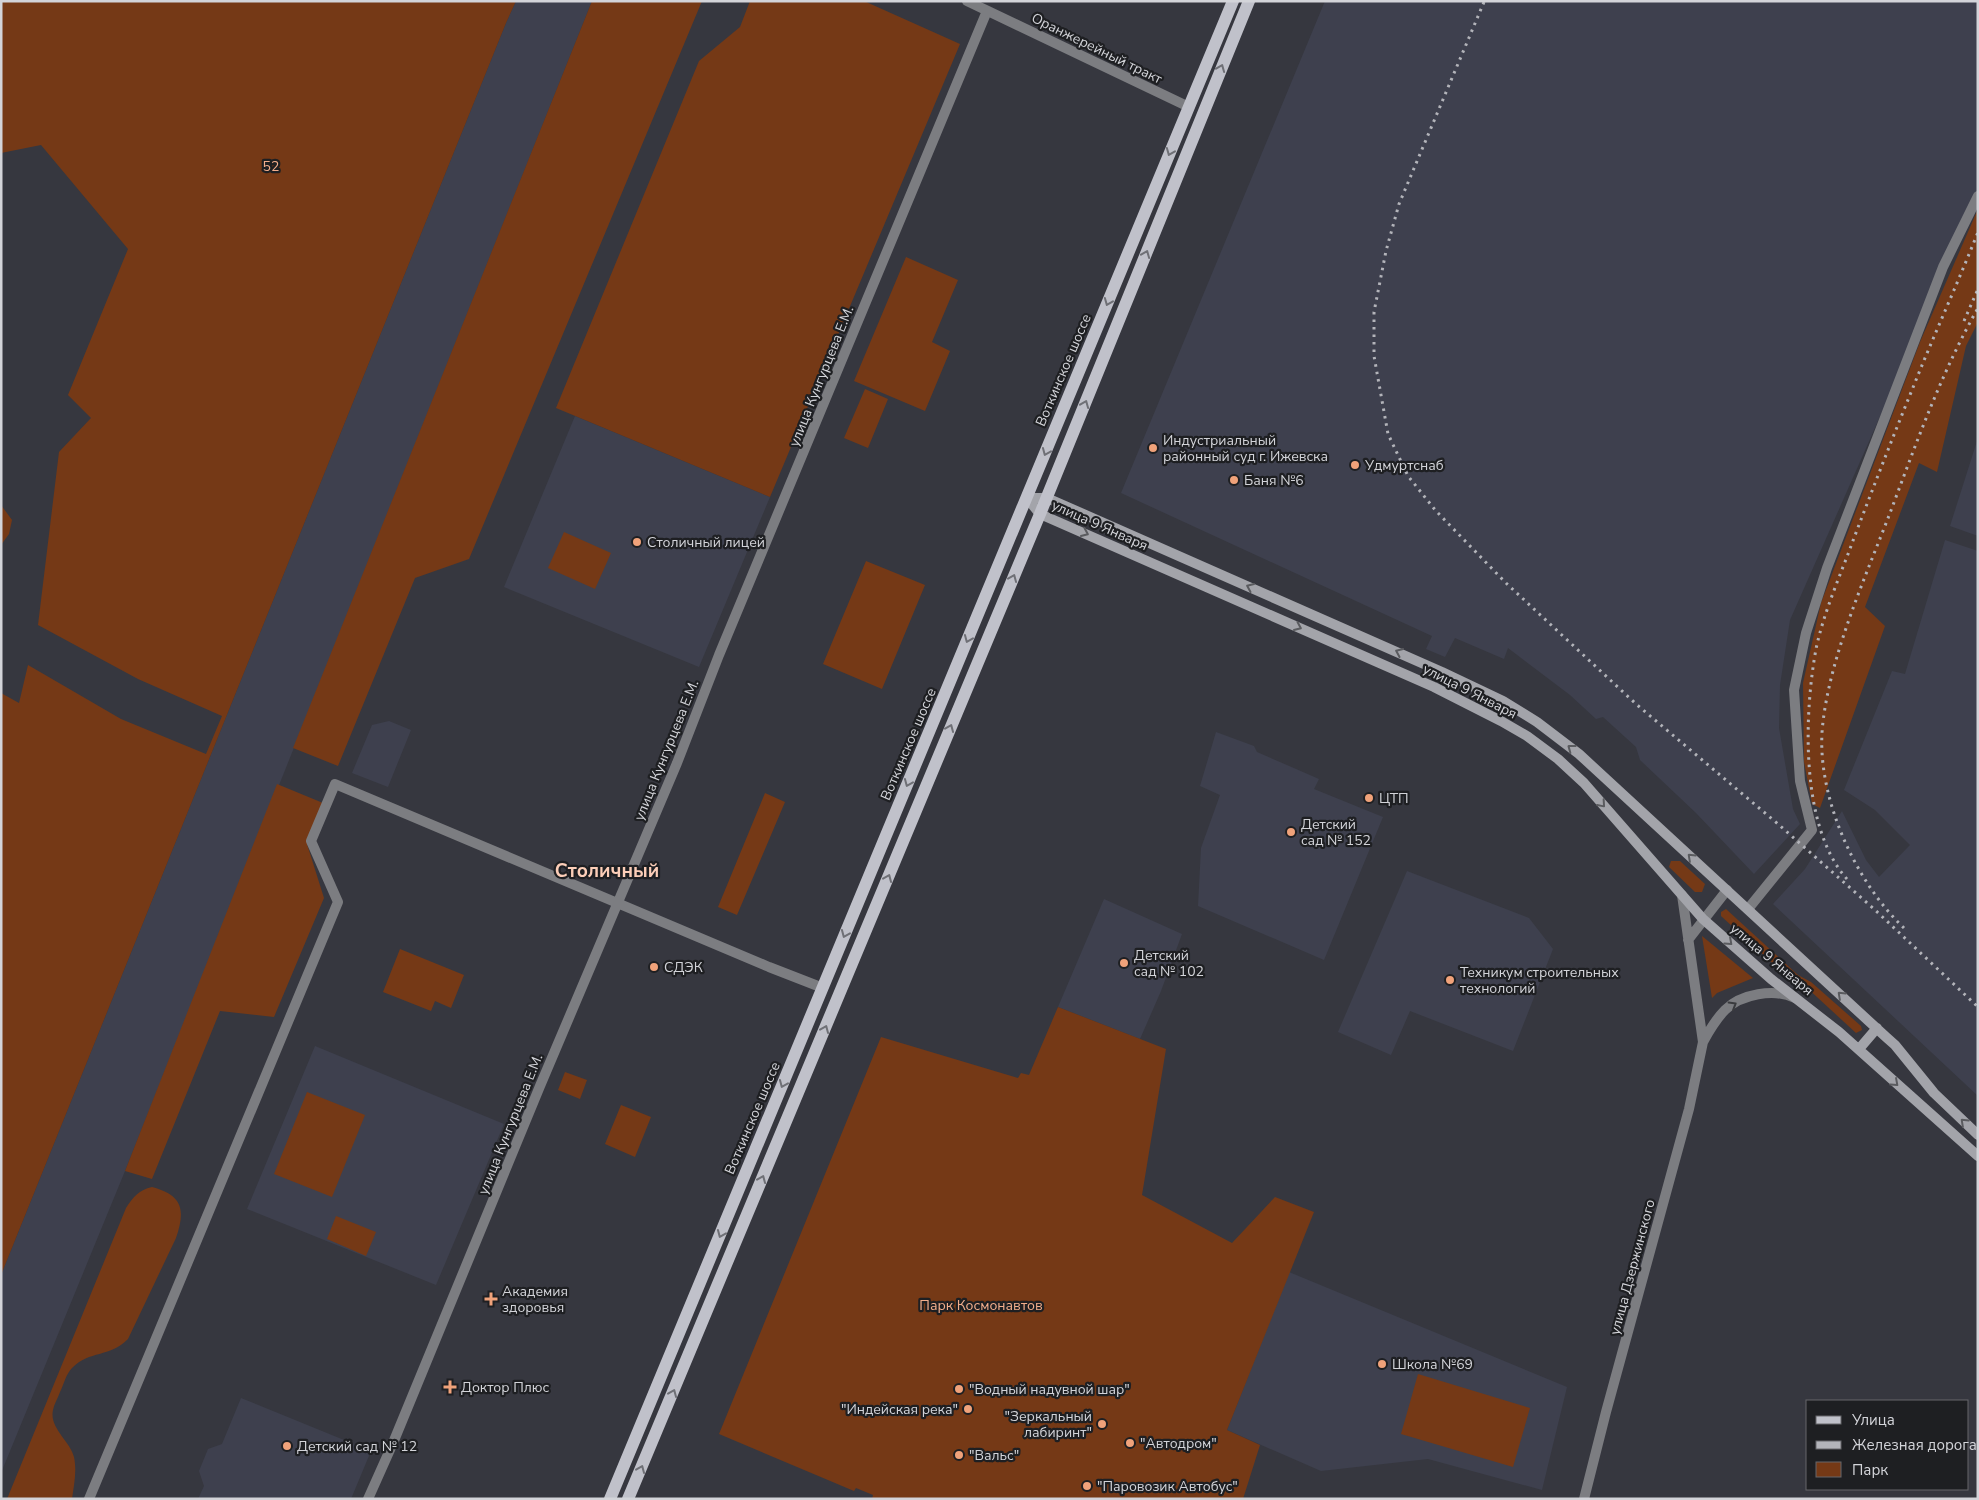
<svg xmlns="http://www.w3.org/2000/svg" width="1979" height="1500" font-family="'Nunito Sans',sans-serif">
  <style>
    .built { fill: #3e404e }
    .green { fill: #753916 }
    .lines { fill: none; stroke-linecap: round; stroke-linejoin: round }
    .minor { stroke: #7c7d81; stroke-width: 10 }
    .tertiary { stroke: #7c7d81; stroke-width: 10 }
    .secondary { stroke: #a3a4aa; stroke-width: 10 }
    .primary { stroke: #c0c1ca; stroke-width: 12 }
    .rail { stroke: #b3b4ba; stroke-width: 3; stroke-dasharray: 2.5 5; stroke-linecap: butt }
    .oneway { stroke: #6f7076 }
    .oneway2 { stroke: #5a5b5f }
    .oneway3 { stroke: #3a3b3e }
    .poi-dot { fill: #f0a27a; stroke: #1e1f22; stroke-width: 2 }
    .labels { text-anchor: middle; stroke-width: 4.5; stroke-linejoin: round; paint-order: stroke }
    .street-label { font-size: 14px; fill: #d3d4d9; stroke: #1e1f22 }
    .park-label { font-size: 14px; fill: #f2ae8c; stroke: #1e1f22 }
    .poi-label { font-size: 14px; fill: #d3d4d9; stroke: #1e1f22; text-anchor: start }
    .district-label { font-size: 19px; font-weight: bold; fill: #fcceb8; stroke: #1e1f22 }
  </style>
  <rect width="100%" height="100%" fill="#36373f"/>
  <path class="built" d="M516 1H592L125 1171 1 1473V1275L506 23Z
    M1325 1H1978V195L1790 620 1780 685 1779 728 1793 809 1800 824 1754 874 1696 813 1640 760 1636 747 1603 717 1596 719 1570 695 1508 648 1504 659 1455 638 1445 657 1426 649 1432 636 1121 493Z
    M575 416 770 497 699 667 504 587Z
    M1978 438V536L1950 526Z
    M1945 540 1978 551V1096L1773 904 1805 869 1842 811 1866 860 1879 877 1910 845 1875 810 1844 790 1892 671 1905 674Z
    M389 721 411 730 388 787 352 773 372 725Z
    M1216 732 1254 746 1257 752 1319 779 1314 789 1383 817 1324 960 1198 906 1201 848 1220 795 1200 786Z
    M1407 871 1529 918 1553 949 1513 1051 1410 1011 1391 1055 1338 1032Z
    M1104 899 1182 934 1161 991 1140 1039 1058 1007Z
    M315 1046 504 1124 436 1285 247 1209Z
    M1289 1272 1567 1387 1542 1490 1428 1459 1321 1471 1227 1430Z
    M241 1398 371 1451 351 1499H198L204 1486 199 1471 208 1449 222 1444Z"/>
  <path class="green" d="M1 1H516L506 23 1 1275V693L19 703 28 665 121 719 206 754 222 716 138 679 38 625 59 452 91 418 68 395 128 249 41 145 1 153Z
    M592 1H702L469 559 415 578 338 766 293 748Z
    M750 1H864L960 44 770 497 556 408 699 61 740 27Z
    M1978 209V322L1966 346 1937 472 1919 463 1865 607 1885 626 1820 808 1812 804 1804 762 1803 683 1821 603 1920 342Z
    M906 257 958 280 932 342 950 351 925 411 854 381Z
    M865 389 888 399 868 448 844 438Z
    M1 505 12 520 9 534 1 545Z
    M564 532 611 553 595 589 548 568Z
    M866 561 925 585 882 689 823 664Z
    M277 784 323 803 307 844 324 898 274 1017 220 1011 152 1179 125 1171Z
    M765 793 785 802 737 915 718 907Z
    M1671 861H1680L1705 884 1702 892H1695L1669 867Z
    M1726 909 1798 975 1811 982 1861 1026 1862 1030 1856 1033 1805 986 1791 980 1721 916V912Z
    M1702 936 1753 978 1717 993 1712 998Z
    M400 949 464 975 451 1008 435 1001 431 1011 383 992Z
    M1058 1007 1166 1049 1142 1195 1232 1243 1275 1197 1314 1212 1227 1430 1260 1445 1243 1499H872L873 1495 856 1488 854 1491 719 1434 881 1037 1018 1078 1021 1073 1029 1075Z
    M565 1072 587 1080 580 1099 558 1090Z
    M307 1092 365 1115 332 1197 274 1174Z
    M621 1105 651 1117 635 1157 605 1144Z
    M152 1187C182 1195 186 1209 176 1238L128 1339C109 1358 90 1350 72 1368 66 1374 64 1384 60 1392 58 1398 54 1404 53 1410 49 1428 70 1441 74 1457 77 1472 74 1484 72 1499H7L126 1208C133 1197 139 1190 152 1187Z
    M336 1216 376 1232 366 1256 327 1239Z
    M1418 1374 1530 1408 1513 1467 1401 1434Z"/>
  <g class="lines">
    <path class="minor" d="M967 1 1189 107
      M1748 909 1812 830 1800 781 1794 690 1806 633 1827 568 1943 267 1978 196
      M89 1499 338 902 311 841 335 784 769 967 823 988
      M368 1499 393 1443 540 1086 677 763 719 655 987 11"/>
    <path class="tertiary" d="M1688 940 1727 890
      M1703 1042C1709 1031 1716 1019 1725 1010 1741 994 1774 988 1795 998
      M1584 1499 1606 1412 1689 1109 1703 1042 1682 895"/>
    <path class="secondary" d="M1027 498 1040 514 1434 687 1501 721 1527 736 1558 759 1584 783 1703 919 1771 979 1839 1032 1978 1156
      M1027 498H1047L1442 672 1503 701 1537 722 1579 754 1886 1037 1895 1045 1934 1093 1978 1135
      M1859 1049 1877 1028"/>
    <path class="primary" d="M610 1499 1233 1
      M628 1499 1040 514 1249 1"/>
    <path class="rail" d="M1484 2 1399 204 1386 251 1374 312V356L1388 434 1408 476 1436 511 1506 583 1636 704 1778 824 1874 909 1978 1007
      M1964 321 1978 289
      M1847 879C1800 827 1804 714 1816 649 1824 611 1841 574 1854 538 1873 488 1892 439 1912 390 1933 337 1957 285 1978 232
      M1904 928C1854 881 1814 791 1823 722 1831 654 1865 578 1890 513 1916 444 1941 373 1978 308"/>
  </g>
  <defs><path id="oneway-chevron" d="M-2-3.5L2.5 0L-2 3.5" fill="none" stroke-width="1.6" stroke-linecap="round" stroke-linejoin="round" transform="scale(1.25)"/></defs>
  <g class="oneway">
    <use href="#oneway-chevron" transform="translate(1221 68) rotate(-68)"/>
    <use href="#oneway-chevron" transform="translate(1170 152) rotate(112)"/>
    <use href="#oneway-chevron" transform="translate(1146 254) rotate(-68)"/>
    <use href="#oneway-chevron" transform="translate(1108 302) rotate(112)"/>
    <use href="#oneway-chevron" transform="translate(1085 404) rotate(-68)"/>
    <use href="#oneway-chevron" transform="translate(1046 452) rotate(113)"/>
    <use href="#oneway-chevron" transform="translate(1013 578) rotate(-67)"/>
    <use href="#oneway-chevron" transform="translate(968 639) rotate(113)"/>
    <use href="#oneway-chevron" transform="translate(950 728) rotate(-67)"/>
    <use href="#oneway-chevron" transform="translate(908 783) rotate(113)"/>
    <use href="#oneway-chevron" transform="translate(888 878) rotate(-67)"/>
    <use href="#oneway-chevron" transform="translate(845 934) rotate(113)"/>
    <use href="#oneway-chevron" transform="translate(825 1029) rotate(-67)"/>
    <use href="#oneway-chevron" transform="translate(783 1084) rotate(113)"/>
    <use href="#oneway-chevron" transform="translate(762 1179) rotate(-67)"/>
    <use href="#oneway-chevron" transform="translate(721 1234) rotate(113)"/>
    <use href="#oneway-chevron" transform="translate(673 1393) rotate(-67)"/>
    <use href="#oneway-chevron" transform="translate(641 1469) rotate(-67)"/>
  </g>
  <g class="oneway2">
    <use href="#oneway-chevron" transform="translate(1085 533) rotate(24)"/>
    <use href="#oneway-chevron" transform="translate(1250 587) rotate(-156)"/>
    <use href="#oneway-chevron" transform="translate(1298 627) rotate(24)"/>
    <use href="#oneway-chevron" transform="translate(1399 652) rotate(-156)"/>
    <use href="#oneway-chevron" transform="translate(1571 748) rotate(-143)"/>
    <use href="#oneway-chevron" transform="translate(1602 804) rotate(49)"/>
    <use href="#oneway-chevron" transform="translate(1691 857) rotate(-137)"/>
    <use href="#oneway-chevron" transform="translate(1729 942) rotate(42)"/>
    <use href="#oneway-chevron" transform="translate(1841 995) rotate(-137)"/>
    <use href="#oneway-chevron" transform="translate(1895 1083) rotate(42)"/>
    <use href="#oneway-chevron" transform="translate(1964 1122) rotate(-137)"/>
  </g>
  <use class="oneway3" href="#oneway-chevron" transform="translate(1733 1005) rotate(-31)"/>
  <g class="poi-dot">
    <circle cx="1153" cy="448" r="5"/>
    <circle cx="1355" cy="465" r="5"/>
    <circle cx="1234" cy="480" r="5"/>
    <circle cx="637" cy="542" r="5"/>
    <circle cx="1369" cy="798" r="5"/>
    <circle cx="1291" cy="832" r="5"/>
    <circle cx="1124" cy="963" r="5"/>
    <circle cx="654" cy="967" r="5"/>
    <circle cx="1450" cy="980" r="5"/>
    <path d="M488.5 1291.5h5v5h5v5h-5v5h-5v-5h-5v-5h5z"/>
    <circle cx="1382" cy="1364" r="5"/>
    <path d="M447.5 1379.5h5v5h5v5h-5v5h-5v-5h-5v-5h5z"/>
    <circle cx="959" cy="1389" r="5"/>
    <circle cx="968" cy="1409" r="5"/>
    <circle cx="1102" cy="1424" r="5"/>
    <circle cx="1130" cy="1443" r="5"/>
    <circle cx="287" cy="1446" r="5"/>
    <circle cx="959" cy="1455" r="5"/>
    <circle cx="1087" cy="1486" r="5"/>
  </g>
  <g class="labels">
    <g class="street-label">
      <text transform="translate(1097 48) rotate(26)" y="5">Оранжерейный тракт</text>
      <text transform="translate(1063 370) rotate(-67)" y="5">Воткинское шоссе</text>
      <text transform="translate(821 376) rotate(-68)" y="5">улица Кунгурцева Е.М.</text>
      <text transform="translate(1100 525) rotate(24)" y="5">улица 9 Января</text>
      <text transform="translate(1470 691) rotate(27)" y="5">улица 9 Января</text>
      <text transform="translate(908 744) rotate(-67)" y="5">Воткинское шоссе</text>
      <text transform="translate(666 750) rotate(-68)" y="5">улица Кунгурцева Е.М.</text>
      <text transform="translate(1772 959) rotate(40)" y="5">улица 9 Января</text>
      <text transform="translate(752 1118) rotate(-67)" y="5">Воткинское шоссе</text>
      <text transform="translate(510 1124) rotate(-68)" y="5">улица Кунгурцева Е.М.</text>
      <text transform="translate(1632 1267) rotate(-75)" y="5">улица Дзержинского</text>
    </g>
    <g class="park-label">
      <text x="271" y="171">52</text>
      <text x="981" y="1310">Парк Космонавтов</text>
    </g>
    <g class="poi-label">
      <text x="1163" y="445">Индустриальный<tspan x="1163" dy="16">районный суд г. Ижевска</tspan></text>
      <text x="1365" y="470">Удмуртснаб</text>
      <text x="1244" y="485">Баня №6</text>
      <text x="647" y="547">Столичный лицей</text>
      <text x="1379" y="803">ЦТП</text>
      <text x="1301" y="829">Детский<tspan x="1301" dy="16">сад № 152</tspan></text>
      <text x="1134" y="960">Детский<tspan x="1134" dy="16">сад № 102</tspan></text>
      <text x="664" y="972">СДЭК</text>
      <text x="1460" y="977">Техникум строительных<tspan x="1460" dy="16">технологий</tspan></text>
      <text x="502" y="1296">Академия<tspan x="502" dy="16">здоровья</tspan></text>
      <text x="1392" y="1369">Школа №69</text>
      <text x="461" y="1392">Доктор Плюс</text>
      <text x="969" y="1394">"Водный надувной шар"</text>
      <text x="958" y="1414" text-anchor="end">"Индейская река"</text>
      <text x="1092" y="1421" text-anchor="end">"Зеркальный<tspan x="1092" dy="16">лабиринт"</tspan></text>
      <text x="1140" y="1448">"Автодром"</text>
      <text x="297" y="1451">Детский сад № 12</text>
      <text x="969" y="1460">"Вальс"</text>
      <text x="1097" y="1491">"Паровозик Автобус"</text>
    </g>
    <g class="district-label">
      <text x="607" y="877">Столичный</text>
    </g>
  </g>
  <rect width="1979" height="1500" fill="none" stroke="#d3d4d9" stroke-width="5"/>
  <rect x="1806" y="1400" width="162" height="90" fill="#1e1f22" stroke="#66676b"/>
  <rect x="1816" y="1416" width="25" height="8" fill="#c0c1ca" stroke="#66676b"/>
  <text x="1852" y="1425" font-size="15" fill="#d3d4d9">Улица</text>
  <rect x="1816" y="1441" width="25" height="8" fill="#b3b4ba" stroke="#66676b"/>
  <text x="1852" y="1450" font-size="15" fill="#d3d4d9">Железная дорога</text>
  <rect x="1816" y="1462" width="25" height="15" fill="#753916" stroke="#66676b"/>
  <text x="1852" y="1475" font-size="15" fill="#d3d4d9">Парк</text>
</svg>
